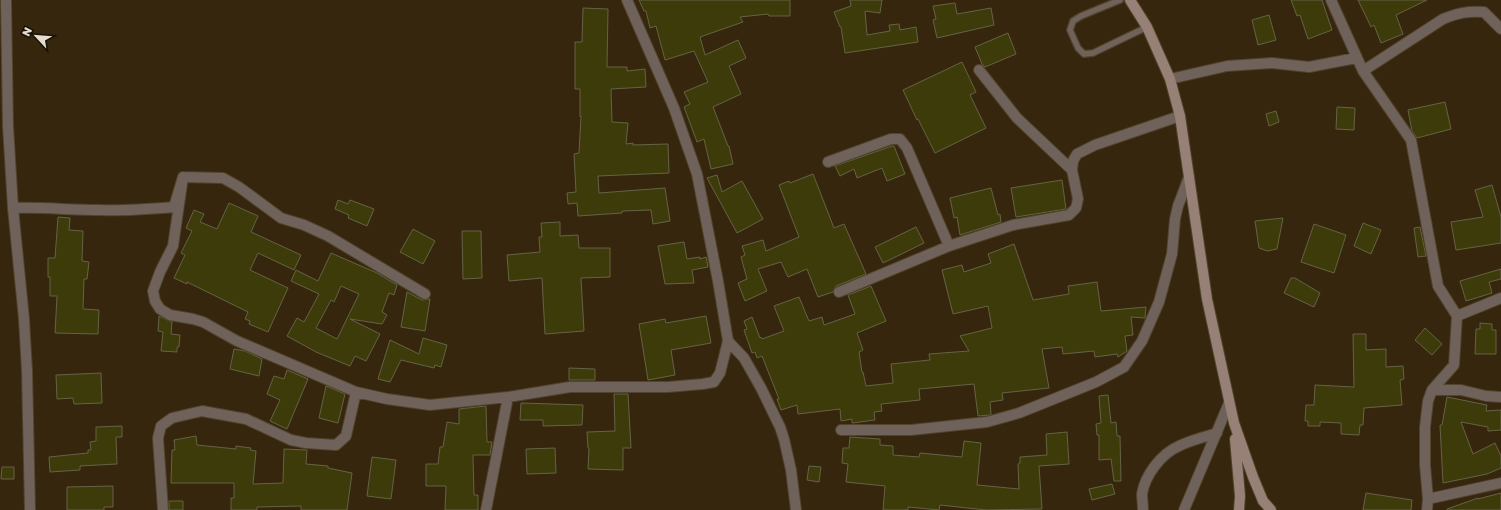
<svg xmlns="http://www.w3.org/2000/svg" width="1501" height="510" font-family="'Golos Text',sans-serif">
  <style>
    .building { fill: #3e3b0b; stroke: #656345; fill-rule: evenodd }
    .lines { fill: none; stroke-linecap: round; stroke-linejoin: round }
    .lane-casing { stroke: #52432c; stroke-width: 8 }
    .street-casing { stroke: #52432c; stroke-width: 12 }
    .secondary-casing { stroke: #52432c; stroke-width: 12 }
    .lane { stroke: #6f625b; stroke-width: 5.5 }
    .street { stroke: #6f625b; stroke-width: 10 }
    .secondary { stroke: #978177; stroke-width: 10 }
  </style>
  <rect width="100%" height="100%" fill="#36260d"/>
  <path class="building" d="M639 0H790V16H769L768 14 740 17 743 22 700 37 705 55 738 40 746 58 729 66 741 94 713 107 728 146H729L733 164 711 169 704 139 697 142 684 107 690 104 684 92 708 82 694 51 665 60 656 26 650 28 646 11H644Z
    M850 0H882L880 13 865 11 867 35 890 31 889 25 899 24 900 30 916 27 918 42 845 53 841 27H840L834 12 851 6Z
    M1291 0H1322L1332 30 1308 39 1300 15 1297 16Z
    M1358 0H1427L1396 15 1403 34 1381 43 1374 25 1371 27Z
    M955 3 957 14 991 8 994 25 937 38 933 20 936 19 933 6Z
    M583 8 608 9 607 67H627V71L645 69 646 87 611 89 612 122 628 123 626 144 633 143V145L668 144 669 173 598 176 599 193 665 188 670 221 653 224 651 210 622 211V213L578 216 577 203 568 204 567 193 576 192 574 154 579 153 581 116 580 117V89H575V42H582Z
    M1269 15 1276 40 1258 45 1252 20Z
    M1008 33 1016 54 985 67 982 64 975 47Z
    M962 62 976 92 970 95 986 128 935 153 918 119 917 120 903 90Z
    M1445 102 1451 129 1417 138 1412 131 1408 110Z
    M1337 107 1355 108 1354 130 1336 129Z
    M1276 111 1279 122 1269 126 1266 114Z
    M892 146H894L905 174 887 181 882 168 857 178 854 169 840 176 835 166Z
    M813 174 834 228 844 224 866 274 836 286 833 292 818 297 807 269 788 277 781 262 758 269 767 291 745 301 738 283 747 279 741 257 745 255 742 246 763 240 766 251 799 237 779 185 789 181 790 183Z
    M717 175 722 192 742 181 763 219 737 233 707 178Z
    M1062 180 1066 209 1016 217 1011 188Z
    M1492 185 1501 217V243L1456 250 1451 222 1483 217 1475 190Z
    M991 188 998 215 1000 214 1001 222 960 235 957 217 954 218 950 198Z
    M338 200 348 204 350 200 374 209 367 226 348 218 349 215 335 209Z
    M229 203 258 216 251 232 301 255 294 270 258 253 250 270 288 288 268 332 249 324 250 321 245 319 248 312 187 282V284L174 278 185 255 181 253 192 231 186 228 194 210 204 214 200 222 217 229Z
    M58 217 70 218 69 230 83 231 82 261 89 262 87 279H84L83 309 99 310 98 334 55 333 57 296H50V277H48V258H55Z
    M1283 218 1277 249 1267 251 1259 248 1255 221Z
    M560 222V236L578 235 579 248H610V277L581 278 584 331 545 334 542 278 509 281 507 255 540 252 539 237H542L541 223Z
    M1363 223 1381 230 1371 254 1354 246Z
    M1314 224 1346 235 1334 273 1301 262Z
    M916 227 924 243 883 263 875 247Z
    M1420 227 1426 256 1418 257 1414 228Z
    M413 229 435 241 423 264 400 252Z
    M462 231H481L482 278 463 279Z
    M684 242 687 259 700 257V259L706 257 708 267 692 270 694 283 665 284 658 246Z
    M1014 244 1033 300 1069 294 1068 286 1097 282 1101 311 1146 307 1145 318 1131 317 1133 335 1125 336 1127 351 1118 357 1117 354 1095 357 1094 351 1063 354 1062 347 1042 349 1049 388 1002 393 1003 400 990 402 991 414 990 415 978 416 974 384 919 389 920 400 881 404 882 411 874 412 875 420 852 423V419L841 421 840 409 798 414 797 405 781 410 777 399H779L762 356 757 358 755 352 752 353 744 330 747 329 744 321 752 317 760 338 761 337 762 339 784 331 774 306 799 297 809 321 822 317 824 325 855 314 848 295 871 286 886 321 857 333 863 350 859 352 862 372H863L866 386 893 383 891 364 930 360 929 354 969 351 960 336 992 328 988 306 953 314 942 270 962 265 964 272 991 263 988 254Z
    M331 253 377 273 397 285 394 295 389 293 382 312 387 315 382 324 350 319 380 334 366 361 355 356 350 366 316 352 287 336 297 318 304 322 319 294 291 281 296 270 318 281ZM341 286 359 294 337 339 316 328 331 300 334 302Z
    M1501 269V279L1489 282 1492 293 1466 301 1460 281Z
    M1291 278H1295L1320 293 1314 307 1284 293Z
    M407 292 422 300 430 299 425 331 401 327Z
    M159 316 172 322 171 334 180 335 179 347H177V352L161 351 163 332 158 331Z
    M706 316 711 343 671 350 675 375 648 380 639 324 665 319 666 323Z
    M1480 323 1492 324V330H1496V354H1475L1476 329H1480Z
    M1425 328 1442 344 1432 355 1415 340Z
    M1353 334H1366V350L1386 349V367L1403 366 1404 379 1400 380 1402 405 1364 408 1363 425H1360L1359 435 1341 434V423L1320 422V426H1308V421H1305L1306 405H1314L1315 385 1354 387Z
    M423 338 447 345 441 367 435 365 434 368 401 360 390 382 378 379 390 340 419 354Z
    M234 349 245 351 262 359 259 376 230 369Z
    M569 368 595 369V380H569Z
    M287 370 308 379 287 429 270 421 280 400 267 394 274 376 284 379Z
    M101 373 102 403 74 404 73 398 57 399 56 375Z
    M326 386 345 394 338 423 319 418Z
    M614 394H628L631 448H623V470L588 469 589 448H588L587 432 615 431Z
    M1108 395 1111 423 1116 422 1117 436H1120L1121 481H1114L1111 459 1099 460V435H1097L1096 424 1101 423 1099 396Z
    M1447 397 1487 405 1486 411 1501 410V430L1488 431V427L1461 422 1473 454 1495 443 1501 456V468L1487 474 1443 483 1440 425H1442Z
    M521 403 583 405 582 425 543 426V420H520Z
    M486 406 487 442H492L490 455H473L474 495H478V510H445L446 486H426V464H438L440 447H443L447 422 459 424V409Z
    M122 426V437H116L117 464 80 466V470L50 472 49 457 88 453V450H91L90 442 96 441V427Z
    M1067 432 1069 464 1039 466 1042 509 986 510 940 505 939 510 908 507V510H883L885 486 846 482 848 464 842 463 843 448H849L850 437 880 439V445L893 446V455L919 457 920 453 962 457 964 441 981 443 977 485 1019 489 1018 464 1020 463V457L1047 455 1046 434Z
    M196 436 197 445 236 449V446L251 448 250 450 256 451 253 484 283 483 284 449 307 450 306 464 328 466V468L352 473 347 510H301V506L257 507V510H231V498H234V483H171L172 450H175L174 440Z
    M555 448 556 473 527 474 526 449Z
    M372 457 396 460 391 499 367 496Z
    M809 466 821 467 819 482 807 480Z
    M2 467H14V479H1Z
    M1112 484 1115 494 1092 500 1089 489Z
    M113 486V507H104V510H67V487Z
    M1366 493 1412 500 1411 510H1363Z
    M1501 493V510H1447V509L1478 498V499Z
    M169 501H183V510H169Z"/>
  <g class="lines">
    <g class="lane-casing">
      <path id="lane" d="M1120 0 1081 16 1073 21 1070 30 1078 48 1084 54 1093 53 1147 27"/>
    </g>
    <g class="street-casing">
      <path id="street" d="M6 0 8 126 13 208 24 319 27 371 30 510
        M1331 0 1363 71 1411 140 1438 286 1457 316 1454 365 1432 390 1428 401 1425 427V465L1428 499 1427 510
        M979 70 1017 118 1072 170
        M1363 71 1443 19C1458 13 1467 11 1484 12L1501 29
        M1170 79 1227 66 1272 63 1309 67 1356 58
        M828 162 891 139H900L907 148 949 246
        M183 177 173 246 160 272 153 291 155 301 160 309 170 315 193 319 203 322 237 341 356 392 387 399 430 405 508 397 570 387H668L703 384 714 382 720 373 728 341 718 281 697 174 674 108 627 0
        M13 208C42 207 71 210 100 210 125 211 149 209 174 207L183 177 223 178 239 187 281 218 304 225 328 236 425 294
        M839 292 949 246 1013 225 1069 215 1076 208 1078 199 1072 170 1073 161 1077 154 1095 145 1180 116
        M1457 316 1501 298
        M728 341 744 358 761 388 780 427 784 439 791 470 796 510
        M1432 390H1461L1486 396 1501 397
        M841 430H911L987 422 1019 413 1096 382 1124 367 1142 341 1159 302 1172 254 1175 219 1178 206 1189 177
        M1428 499 1501 483
        M163 510 158 438 161 426 172 418 202 411 246 419 291 440 306 443 336 445 346 436 356 392
        M486 510 508 397
        M1143 510C1143 505 1142 499 1142 494 1145 475 1161 454 1179 446 1191 440 1205 437 1217 433
        M1184 510 1229 403"/>
    </g>
    <g class="secondary-casing">
      <path id="secondary" d="M1130 0 1147 27 1170 79 1180 116 1207 299 1234 423 1253 477 1263 501 1271 510
        M1235 439 1240 496 1239 510"/>
    </g>
    <use href="#lane" class="lane"/>
    <use href="#street" class="street"/>
    <use href="#secondary" class="secondary"/>
  </g>
  <g transform="translate(36 36) rotate(296)" stroke="#181107" stroke-width="3" paint-order="stroke">
  <path d="M0-3L7 15L0 10L-7 15Z" fill="#e7dcce"/>
  <text y="-6" font-size="11" font-weight="bold" text-anchor="middle" fill="#e7dcce">N</text>
  </g>
</svg>
